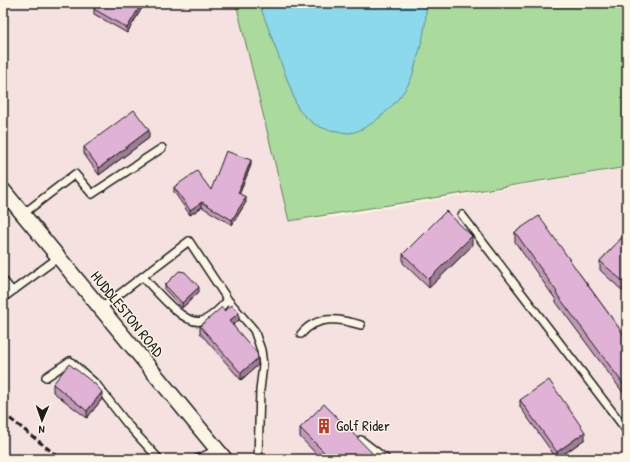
<svg xmlns="http://www.w3.org/2000/svg" width="630" height="462" font-family="'Patrick Hand',sans-serif">
  <style>
    .built { fill: #f4e1e0 }
    .green { fill: #aadb9c; stroke: #637c5c }
    .water { fill: #8bd9ea; stroke: #5f8d98 }
    .lines { fill: none; stroke-linecap: round; stroke-linejoin: round }
    .service-casing { stroke: #1c1c1c; stroke-width: 10 }
    .minor-casing { stroke: #1c1c1c; stroke-width: 17 }
    .service { stroke: #fcf5e5; stroke-width: 7 }
    .minor { stroke: #fcf5e5; stroke-width: 14 }
    .rail { stroke: #1c1c1c; stroke-width: 3; stroke-dasharray: 6 3; stroke-linecap: butt }
    .wall { fill: #c199b7; stroke: #1c1c1c }
    .shaded-wall { fill: #9d7d95; stroke: #1c1c1c }
    .building { fill: #e0b2d5; stroke: #1c1c1c }
    .labels { text-anchor: middle; stroke-width: 3; stroke-linejoin: round; paint-order: stroke }
    .street-label { font-size: 15px; fill: #1c1c1c; stroke: #fcf5e5 }
    .poi-label { font-size: 15px; fill: #1c1c1c; stroke: #fcf5e5; text-anchor: start }
  </style>
  <rect width="100%" height="100%" fill="#fcf5e5"/>
  <filter id="ink" filterUnits="userSpaceOnUse"><feTurbulence type="fractalNoise" baseFrequency=".025" numOctaves="2"/><feDisplacementMap in="SourceGraphic" scale="8" xChannelSelector="R" yChannelSelector="G"/><feConvolveMatrix kernelMatrix="1 2 1 2 8 2 1 2 1" color-interpolation-filters="sRGB"/></filter>
  <g filter="url(#ink)">
    <path class="built" d="M3 3H236L289 221 335 217 627 168V459H3Z"/>
    <path class="green" d="M236 3H627V167L289 221Z"/>
    <path class="water" d="M259 3H426C427 24 422 43 416 63 414 69 413 76 410 81 401 100 371 131 349 133 345 133 341 132 337 131 318 129 311 123 298 109Z"/>
    <g class="lines">
      <g class="service-casing">
        <path id="service" d="M23 214 75 174 92 194 162 148
          M462 215 627 431
          M143 277C155 289 184 326 201 321 211 319 221 307 228 300
          M3 280 12 291
          M3 298 59 257
          M100 309 189 241 228 300 254 330 261 350 263 365 260 390 258 459
          M301 334C317 315 339 318 361 325
          M46 377 70 361 96 384 128 425 159 459
          M361 440 386 459
          M197 459 217 450"/>
      </g>
      <g class="minor-casing">
        <path id="minor" d="M3 190 225 459"/>
      </g>
      <use href="#service" class="service"/>
      <use href="#minor" class="minor"/>
      <path class="rail" d="M3 413 61 459"/>
    </g>
    <path class="wall" d="M145 3 127 33 94 14V9Z
      M149 138 99 175 84 154V147Z
      M251 165 239 194 246 202 232 225 202 207 190 215 174 192V187L211 190Z
      M515 232 579 273 627 339V398L556 302V300L515 242Z
      M627 232V295L600 270V261Z
      M472 246 429 288 403 263V254Z
      M165 285 199 292 182 308 165 290Z
      M224 311 239 320 233 325 258 365 241 380 200 333V326Z
      M53 384 102 399 87 418 53 392Z
      M520 400 585 439 557 459 520 407Z
      M300 428 378 459H321L300 437Z"/>
    <path class="shaded-wall" d="M142 3H145L127 33V28Z
      M149 130V138L99 175V168Z
      M251 160V165L238 198V193Z
      M246 197V202L232 225V220Z
      M202 202V207L190 215V210Z
      M472 236V246L429 288V279Z
      M199 287V292L182 308V303Z
      M239 313V320L229 328V321Z
      M258 358V365L241 380V373Z
      M102 392V399L87 418V411Z
      M585 432V439L557 459V452Z"/>
    <path class="building" d="M97 3H142L127 28 94 9Z
      M134 110 149 130 99 168 84 147Z
      M226 151 251 160 238 193 246 197 232 220 202 202 190 210 174 187 197 171 211 190Z
      M446 211 472 236 429 279 403 254Z
      M539 216 579 273 627 339V389L556 293 557 292 515 232Z
      M627 232V285L600 261Z
      M179 271 185 272 199 287 182 303 165 285Z
      M232 305 239 313 229 321 257 353 258 358 241 373 200 326 222 307 224 311Z
      M69 364 95 384 102 392 87 411 53 384Z
      M549 380 585 432 557 452 520 400Z
      M324 404 378 459H331L300 428Z"/>
  </g>
  <defs>
    <g id="building-bare" transform="scale(1.2)"><path d="M-4-6H4V6H1V3H-1V6H-4ZM-2.5-4.3h1.7v1.8h-1.7ZM.8-4.3h1.7v1.8H.8ZM-2.5-1h1.7V.8h-1.7ZM.8-1h1.7V.8H.8Z" fill="#c8321e" stroke="#fcf5e5" stroke-width="2.5" paint-order="stroke"/></g>
  </defs>
  <g fill-rule="evenodd">
    <use href="#building-bare" x="324" y="426"/>
  </g>
  <g class="labels">
    <g class="street-label">
      <text transform="translate(127 314) rotate(51)" y="5">HUDDLESTON ROAD</text>
    </g>
    <g class="poi-label">
      <text x="336" y="431">Golf Rider</text>
    </g>
  </g>
  <rect width="630" height="462" fill="none" stroke="#fcf5e5" stroke-width="16"/>
  <rect x="8" y="8" width="614" height="446" fill="none" stroke="#1c1c1c" stroke-width="1.5" filter="url(#ink)"/>
  <g transform="translate(42 420) rotate(182)" stroke="#fcf5e5" stroke-width="3" paint-order="stroke">
  <path d="M0-3L7 15L0 10L-7 15Z" fill="#1c1c1c"/>
  <text y="-6" font-size="11" font-weight="bold" text-anchor="middle" fill="#1c1c1c">N</text>
  </g>
</svg>
